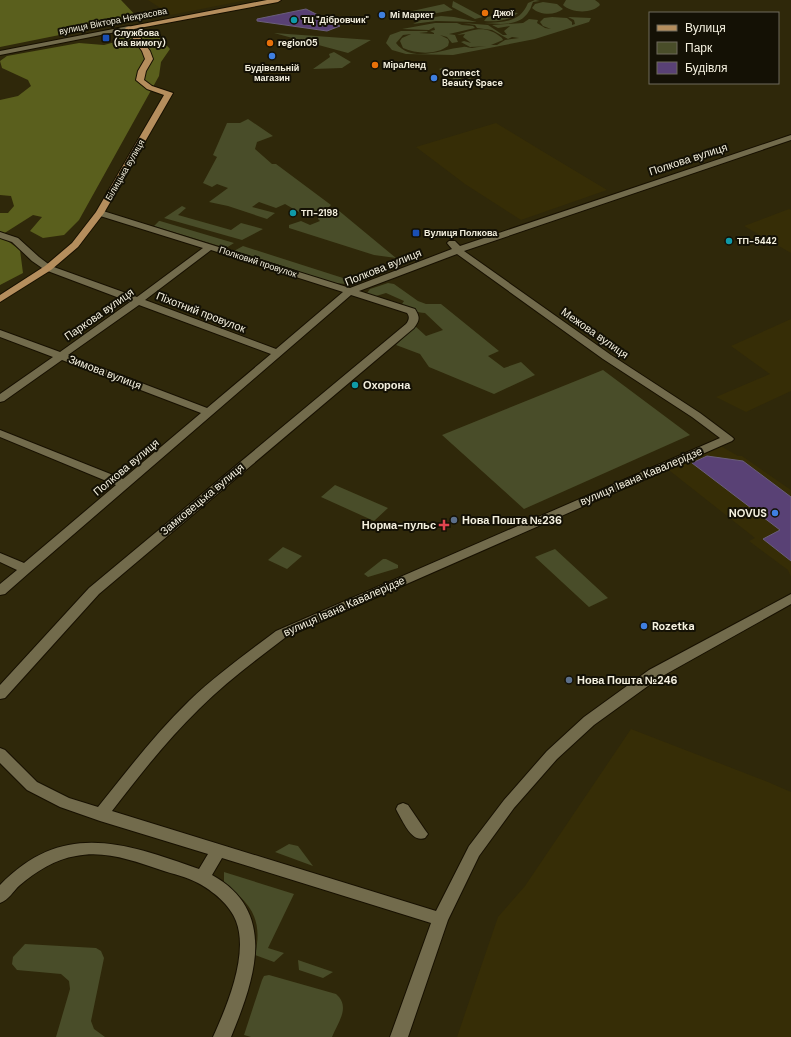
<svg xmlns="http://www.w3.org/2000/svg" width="791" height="1037" font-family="'DM Sans',sans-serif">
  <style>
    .built { fill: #362d06 }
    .green { fill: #494d29 }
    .forest { fill: #5a5f1d }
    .building { fill: #594175; stroke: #6a5e7b }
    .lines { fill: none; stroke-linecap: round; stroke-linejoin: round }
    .minor-casing { stroke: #171000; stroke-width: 2 }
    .major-casing { stroke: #171000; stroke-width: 2 }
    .minor { fill: #726b4c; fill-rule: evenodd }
    .major { fill: #b58e5d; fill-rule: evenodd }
    .food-dot { fill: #e8710a; stroke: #141105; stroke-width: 1.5 }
    .shop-dot { fill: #3f7fe0; stroke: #141105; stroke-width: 1.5 }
    .culture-dot { fill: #0f9aa8; stroke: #141105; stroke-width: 1.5 }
    .transit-dot { fill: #1a4fb4; stroke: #141105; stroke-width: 1.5 }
    .service-dot { fill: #5c6f8a; stroke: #141105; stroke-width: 1.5 }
    .health-dot { fill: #e0444e; stroke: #141105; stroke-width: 1.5 }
    .labels { text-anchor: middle; stroke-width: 4; stroke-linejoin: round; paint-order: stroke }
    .far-poi-label { font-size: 9px; font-weight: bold; fill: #f4f0df; stroke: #141105; text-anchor: start }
    .far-street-label { font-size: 9px; fill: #f4f0df; stroke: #141105 }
    .street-label { font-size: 11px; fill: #f4f0df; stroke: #141105 }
    .poi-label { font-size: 11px; font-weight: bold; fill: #f4f0df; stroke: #141105; text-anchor: start }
  </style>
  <rect width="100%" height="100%" fill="#2f280a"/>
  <path class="built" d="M148 0H247L171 15Z
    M496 123 542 151 607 190 521 220 465 184 416 147Z
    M789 209 791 210V253L744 226Z
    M791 319V391L746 412 716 397 770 374 731 346Z
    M719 445 738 456H742L791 490V577L788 570 749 541 755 538 665 467Z
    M631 729 768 782 791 792V1037H457L498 917 525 886Z"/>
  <path class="green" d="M535 0 540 1 533 2C531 6 531 9 529 11 520 27 500 24 484 23 503 22 520 23 528 3Z
    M566 0H595L599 3 600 5C592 14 571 13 563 5Z
    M453 1 483 17 475 19 452 7Z
    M543 2 557 4 563 9C555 16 539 15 532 8L535 4Z
    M444 4 453 10 416 17 403 13Z
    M509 12 518 13C509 21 496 22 484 21L487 17Z
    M441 16 454 17 477 22 436 21 413 24 423 19Z
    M552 17 567 18 572 22V25L575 24 574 20 568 17 591 18 589 22 535 39 453 55 406 54 392 50 386 43 390 35 401 31H427L428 32 419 33 434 34V33L430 31 435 30 434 27 438 25 429 30 402 29 435 23H457L462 25 473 26 475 28 449 34 430 31 455 35 458 42 452 43 447 37 440 35 448 39 449 42 448 46C436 55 417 54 403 48L400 41 402 38 411 34 403 35 396 43C412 64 442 49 463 47 466 46 469 48 472 48 478 47 484 46 491 46L470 47 461 42 464 41 471 43 463 37 465 34 457 35C475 29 486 25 502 38L503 40 491 45H497L505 40 519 38 512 37 508 39 492 30 477 28 475 25 463 23 488 25 503 35H507L504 31 510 26 498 28 492 25 523 23 529 19 538 20 537 23 545 28 551 29 543 26 540 22 544 18Z
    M274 33 371 40 348 53Z
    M334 52 351 62 342 68 313 69 330 57 329 54Z
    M446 67 463 80 470 78 474 81 461 84 439 69Z
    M248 119 273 136 257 142 255 149 272 164H276L331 205 329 207 304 215 285 204 276 208 259 202 252 207 275 213 267 219 228 206 209 202 228 188 217 184 212 187 203 183 217 157 213 155 227 123H240Z
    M182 206 186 208 178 215 231 230 241 223 263 229 242 240 164 218Z
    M338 209V210L396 258 374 255 289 228V225L301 221 310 225 320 221 318 219 319 215Z
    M159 221H160L234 243 226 248 154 226Z
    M243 246 343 278 358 281 346 284 335 283 234 251Z
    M388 283 394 284 418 301 426 304H441L499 351 488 356 504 368 521 362 535 375 494 394 429 367 420 354 396 345 415 326 426 336 443 330 425 313C418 313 406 309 402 304L404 301 386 293 373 297 367 293 370 289Z
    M603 370 690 435 524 509 442 435Z
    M335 485 388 508 374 521 321 497Z
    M283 547 302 556 287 569 268 560Z
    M555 549 608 598 589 607 535 557Z
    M383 559H386L398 565V568L368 577 364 574Z
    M289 844 298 846 313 866 275 852Z
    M224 872 294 894 268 948 284 953 274 962 255 955C263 921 252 903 224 884Z
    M25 944 96 948 101 951 104 958 91 1021 94 1029 105 1037H56L70 989 69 981 61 974 17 970 12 964 13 957Z
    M298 960 333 972 323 978 299 970Z
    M269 975 336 994C351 1007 338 1022 332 1037H251L244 1035 262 980 264 976Z"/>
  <path class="forest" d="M0 0H121L139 19 0 47Z
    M140 33 159 37 170 49 161 62 159 76 79 220 64 235 43 238 30 231 42 217 33 215 3 234 0 233V213H8L14 206 11 196 0 195V100L18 96 31 86 28 80 2 68 0 61 7 56 79 43 104 45 115 42 119 37Z
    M0 238 5 239 20 250 23 273 0 285Z"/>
  <path class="building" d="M306 9 340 26 327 31 257 21V19Z
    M707 456 743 461 791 497V561L763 539 780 530 692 463Z"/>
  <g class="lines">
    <g class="minor-casing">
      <path id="minor" d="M129 26 131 27V29L0 55V51Z
        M791 135V140L464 251 611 355 700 413 732 437 734 439 732 441 286 637C256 660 225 683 199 709 167 740 139 776 112 811L436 911 469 846 504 800 547 751 584 717 649 670 791 594V604L659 678 594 725 557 759 514 808 479 856 448 920 408 1037H390L431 923 222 858 212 875C279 912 254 981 231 1037H213C227 1006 249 954 236 921 230 905 213 891 198 883 187 877 173 874 161 870 134 861 105 850 76 856 56 859 35 872 20 885 13 891 9 900 0 903V885C63 820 125 843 199 869L208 854 100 821 60 807 27 790 0 763V748L5 750 37 782 69 798 98 807C127 771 155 734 189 701 216 675 247 653 276 631L720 438 692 417 603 359 457 254 359 291 415 309C420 317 420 320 414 328L99 594 5 698 0 699V685L89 588 406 324C409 320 410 317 407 313L351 295 30 572 5 594 0 595V584L17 570 0 562V553L24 563 116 485 0 437V430L123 479 201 413 62 360 4 401 0 402V394L53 357 0 337V330L60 352 130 302 45 270 32 261 12 242 0 238V232L18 238 39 257 51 266 137 297 203 248 97 215 96 213 97 211H103L350 288 452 249 447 243 449 241H455L460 246ZM211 250 343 292 276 349 145 300ZM139 305 271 354 207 408 68 355Z
        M403 803 408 805 425 830 428 834 425 838C412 843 404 823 398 813L396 809 398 805Z"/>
    </g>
    <g class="major-casing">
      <path id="major" d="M267 0H281L278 2 134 29 150 51 153 59 146 71 144 80 152 86 173 93 104 213 78 247 51 270 0 302V295L45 266 72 243 96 212 164 95 147 89 136 80 138 71 145 59 142 51 125 28 127 27Z"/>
    </g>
    <use href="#minor" class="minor"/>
    <use href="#major" class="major"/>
  </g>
  <g class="food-dot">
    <circle cx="485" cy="13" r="4"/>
    <circle cx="270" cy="43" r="4"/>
    <circle cx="375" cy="65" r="4"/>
  </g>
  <g class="shop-dot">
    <circle cx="382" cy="15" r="4"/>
    <circle cx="272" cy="56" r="4"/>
    <circle cx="434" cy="78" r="4"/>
    <circle cx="775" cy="513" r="4"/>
    <circle cx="644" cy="626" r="4"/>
  </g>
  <g class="culture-dot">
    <circle cx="294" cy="20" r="4"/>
    <circle cx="293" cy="213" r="4"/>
    <circle cx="729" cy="241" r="4"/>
    <circle cx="355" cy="385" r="4"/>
  </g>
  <g class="transit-dot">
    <rect x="102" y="34" width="8" height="8" rx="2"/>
    <rect x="412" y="229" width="8" height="8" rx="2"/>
  </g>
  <g class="service-dot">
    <circle cx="454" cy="520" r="4"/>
    <circle cx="569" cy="680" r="4"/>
  </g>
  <path class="health-dot" d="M442 519h4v4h4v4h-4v4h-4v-4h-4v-4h4z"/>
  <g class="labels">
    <g class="far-poi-label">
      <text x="493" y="16">Джої</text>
      <text x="390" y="18">Мі Маркет</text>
      <text x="302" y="23">ТЦ "Дібровчик"</text>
      <text x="114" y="36">Службова<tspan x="114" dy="10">(на вимогу)</tspan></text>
      <text x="278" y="46">region05</text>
      <text x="383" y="68">МіраЛенд</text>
      <text x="272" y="71" text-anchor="middle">Будівельній<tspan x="272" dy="10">магазин</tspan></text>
      <text x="442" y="76">Connect<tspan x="442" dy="10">Beauty Space</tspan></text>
      <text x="301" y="216">ТП-2198</text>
      <text x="424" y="236">Вулиця Полкова</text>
      <text x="737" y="244">ТП-5442</text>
    </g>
    <g class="far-street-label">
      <text transform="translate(113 21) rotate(-11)" y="3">вулиця Віктора Некрасова</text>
      <text transform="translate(125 170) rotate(-60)" y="3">Білицька вулиця</text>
      <text transform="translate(258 262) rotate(18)" y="3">Полковий провулок</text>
    </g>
    <g class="street-label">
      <text transform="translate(688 159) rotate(-18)" y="4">Полкова вулиця</text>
      <text transform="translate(383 267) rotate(-22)" y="4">Полкова вулиця</text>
      <text transform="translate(201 312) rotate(21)" y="4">Піхотний провулок</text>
      <text transform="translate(99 314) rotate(-35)" y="4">Паркова вулиця</text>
      <text transform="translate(595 333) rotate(35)" y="4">Межова вулиця</text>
      <text transform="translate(105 372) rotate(21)" y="4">Зимова вулиця</text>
      <text transform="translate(126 467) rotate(-40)" y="4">Полкова вулиця</text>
      <text transform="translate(641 476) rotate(-23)" y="4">вулиця Івана Кавалерідзе</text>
      <text transform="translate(202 499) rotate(-40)" y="4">Замковецька вулиця</text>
      <text transform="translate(344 606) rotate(-24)" y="4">вулиця Івана Кавалерідзе</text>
    </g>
    <g class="poi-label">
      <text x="363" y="389">Охорона</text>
      <text x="767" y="517" text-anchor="end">NOVUS</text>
      <text x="462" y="524">Нова Пошта №236</text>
      <text x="436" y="529" text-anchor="end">Норма-пульс</text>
      <text x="652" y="630">Rozetka</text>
      <text x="577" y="684">Нова Пошта №246</text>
    </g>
  </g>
  <rect x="649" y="12" width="130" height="72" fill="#141105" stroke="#6e6a5c"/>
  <rect x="657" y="25" width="20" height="6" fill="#b58e5d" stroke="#6e6a5c"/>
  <text x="685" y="32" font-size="12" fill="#f4f0df">Вулиця</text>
  <rect x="657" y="42" width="20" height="12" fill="#494d29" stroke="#6e6a5c"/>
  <text x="685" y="52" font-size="12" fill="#f4f0df">Парк</text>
  <rect x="657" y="62" width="20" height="12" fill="#594175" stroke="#6e6a5c"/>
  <text x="685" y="72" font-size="12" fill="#f4f0df">Будівля</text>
</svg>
